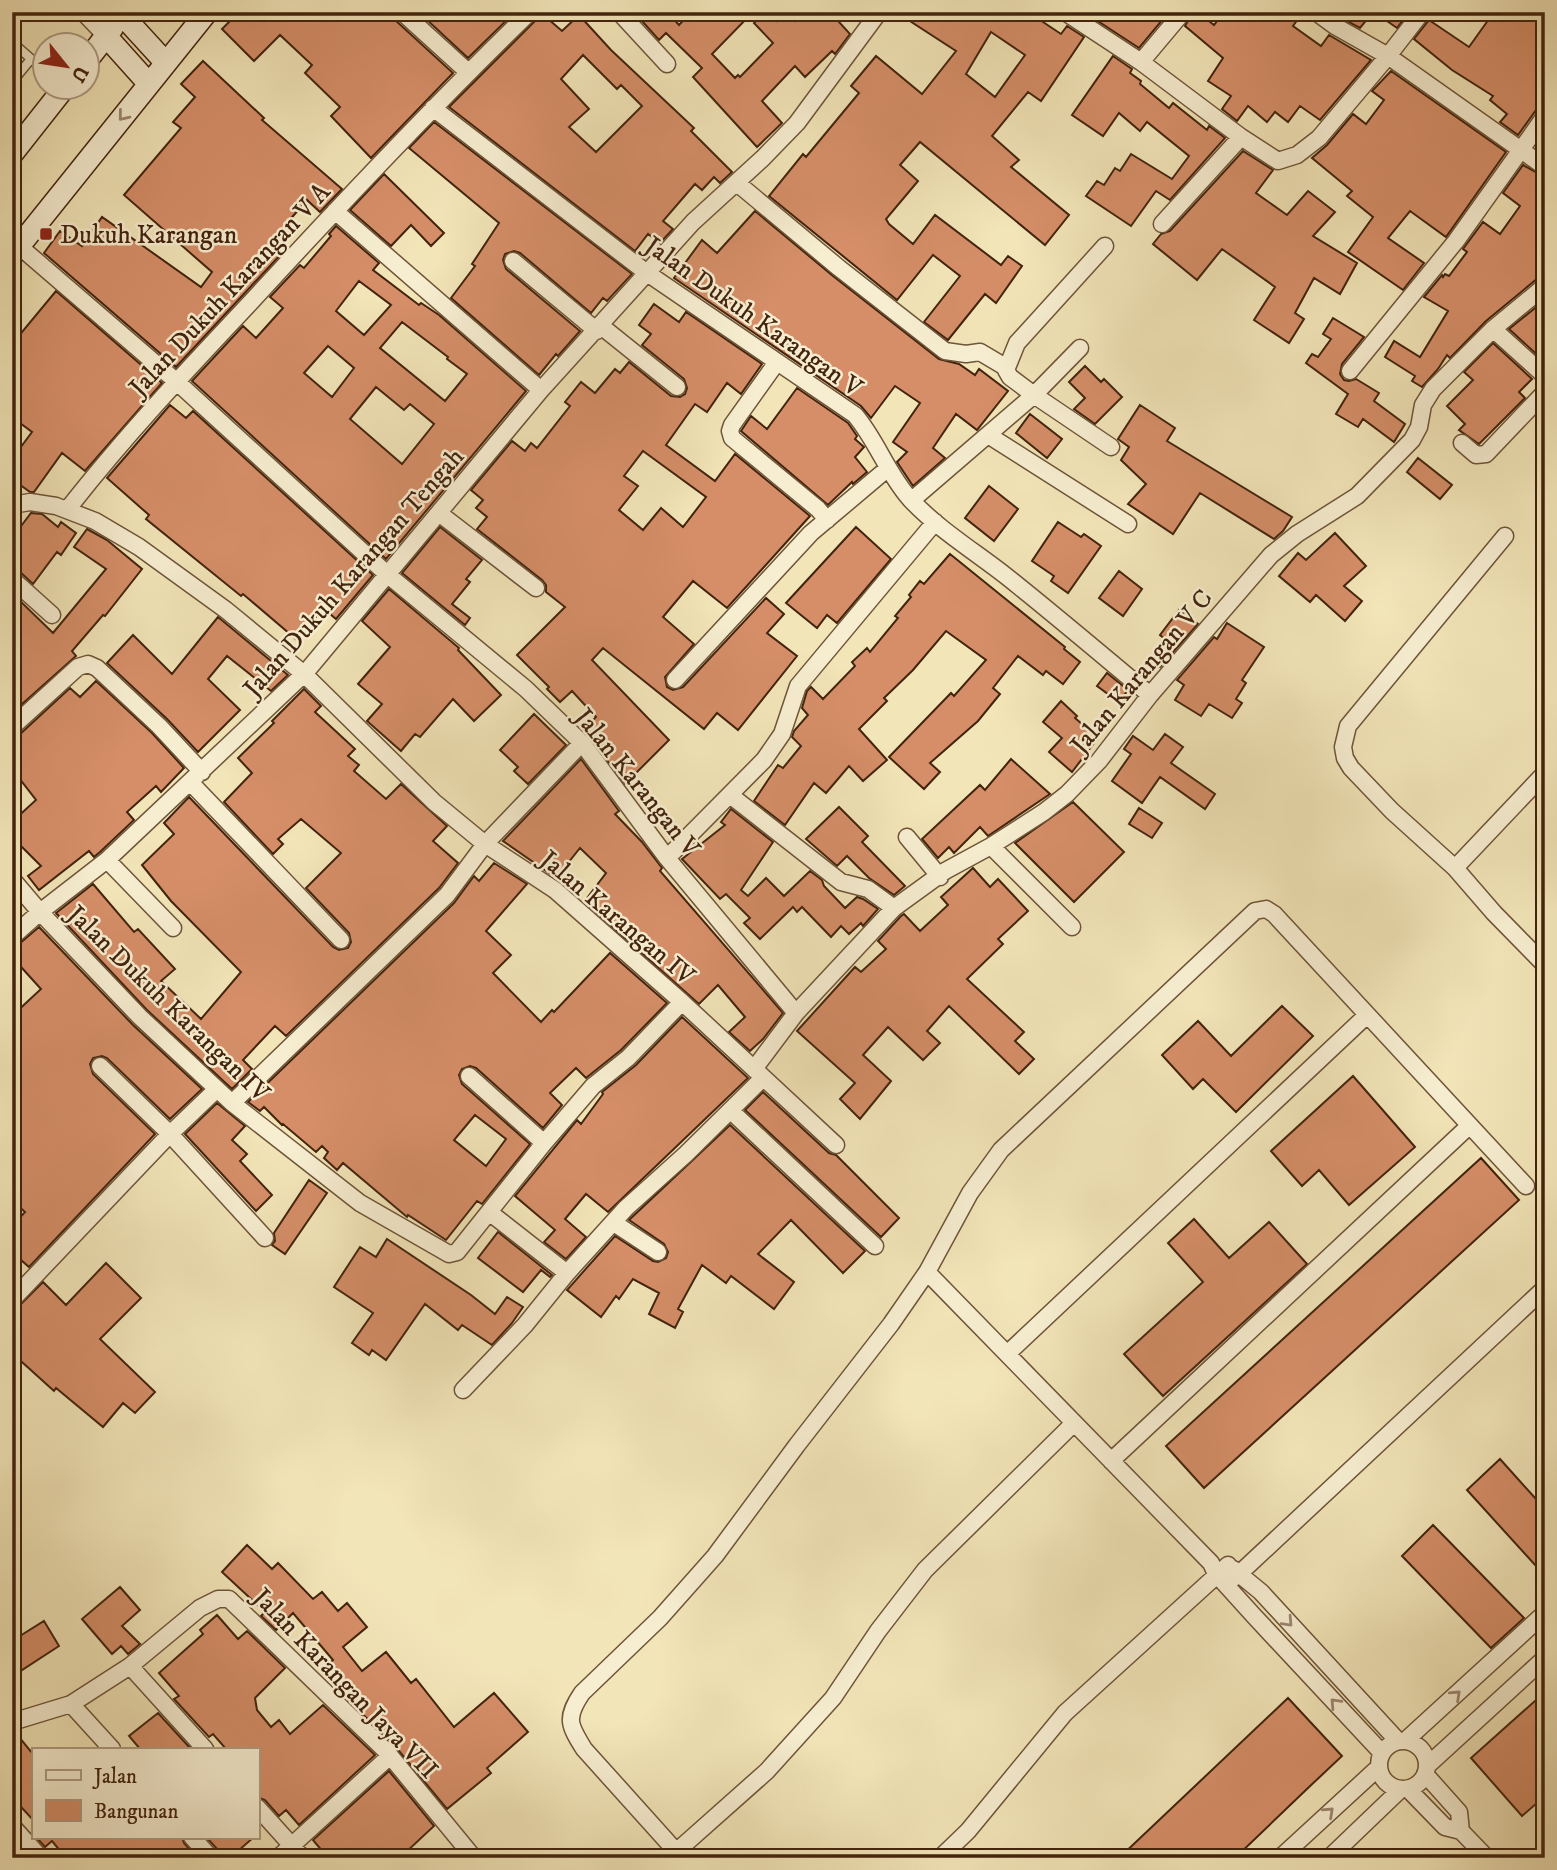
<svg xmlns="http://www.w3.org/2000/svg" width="1557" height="1870" font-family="'IM FELL DW Pica',serif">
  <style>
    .building { fill: #d58e68; stroke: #42230d; stroke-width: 2; fill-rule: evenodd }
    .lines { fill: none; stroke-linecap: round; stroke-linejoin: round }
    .service-casing { stroke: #6e5438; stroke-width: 11 }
    .minor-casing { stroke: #6e5438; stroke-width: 19 }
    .secondary-casing { stroke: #42230d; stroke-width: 24 }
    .service { stroke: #f7eed1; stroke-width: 8 }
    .minor { stroke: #f7eed1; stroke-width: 16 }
    .secondary { stroke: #f7eed1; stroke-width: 21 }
    .oneway { stroke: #9c886f }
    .poi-dot { fill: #8f2418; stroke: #f7eed1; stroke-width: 2.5 }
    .labels { text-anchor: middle; stroke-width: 5; stroke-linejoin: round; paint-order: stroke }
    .poi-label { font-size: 26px; fill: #42230d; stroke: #f7eed1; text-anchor: start }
    .street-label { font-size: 26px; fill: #42230d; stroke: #f7eed1 }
  </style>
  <rect width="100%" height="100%" fill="#f2e5b8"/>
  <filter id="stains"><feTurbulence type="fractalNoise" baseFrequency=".00286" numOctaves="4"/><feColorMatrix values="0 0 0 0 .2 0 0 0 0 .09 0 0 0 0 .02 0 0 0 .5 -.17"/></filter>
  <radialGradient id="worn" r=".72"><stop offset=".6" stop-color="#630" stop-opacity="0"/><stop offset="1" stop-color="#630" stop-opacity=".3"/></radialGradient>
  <path class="building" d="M239 12H255L264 21 272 12H392L395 20 453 73 371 158 331 116 340 107 305 73 312 65 280 35 254 61 222 29Z
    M433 12H515L468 58 426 19Z
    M540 12 562 31 579 15 611 50 694 128 691 131 732 172 720 183 714 177 702 190 695 184 663 221 673 229 660 243 648 234 635 251 449 107 537 19ZM583 55 617 89 621 85 642 106 596 152 569 127 589 109 561 79Z
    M634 12H667L679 25 691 12H753L712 54 735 78 738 75 740 77 773 43 754 23 766 12H768L777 21 786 12 795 21 804 12H830L850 34 835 54 832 51 805 77 795 66 762 101 782 123 757 147 693 77 702 68 666 33 659 40Z
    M896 12H1028L1061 34 1067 26 1084 37 1041 101 1028 92 992 136 1019 160 1011 167 1069 215 1045 245 920 142 900 165 918 181 886 219 889 224 913 244 935 215 1001 265 1008 256 1022 266 996 303 985 294 948 340 924 322 960 276 933 255 897 300 769 196 803 154 806 157 859 93 851 86 876 56 922 94 956 51ZM991 32 1025 55 995 97 966 74Z
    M1084 12H1169L1139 48Z
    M1193 12H1203L1204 17 1214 25 1224 12H1303L1293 26 1321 46 1329 35 1371 60 1320 120 1300 106 1288 122 1275 112 1267 122 1248 106 1237 121 1222 109 1231 96 1208 81 1223 58 1185 26Z
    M1348 12H1373L1360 28 1343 19Z
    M1374 12H1409L1397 28Z
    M1494 12H1545V106L1536 110 1518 135 1500 122 1507 114 1490 100 1493 96 1452 70 1414 39 1429 20 1469 47Z
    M1113 56 1132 69 1130 73 1141 81 1140 84 1169 108 1173 103 1207 130 1209 126 1225 138 1170 200 1156 191 1131 226 1086 196 1097 181 1104 185 1115 168 1120 171 1131 154 1172 179 1189 156 1147 122 1140 131 1119 113 1103 136 1072 115Z
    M203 61 264 118 262 120 342 189 320 212 307 200 287 223 293 228 277 245 284 251 176 367 44 253 60 231 82 246 102 217 201 287 212 272 124 195 181 128 173 122 195 97 181 84Z
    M1391 71 1506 152 1446 237 1410 211 1388 238 1424 263 1403 290 1348 252 1373 217 1347 196 1352 191 1312 158 1327 145 1353 114 1366 124 1384 100 1372 91Z
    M434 122 632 274 607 301 603 298 591 313 520 253 514 251 505 254 503 260 506 269 580 331 558 356 556 354 539 375 451 298 475 266 472 264 499 223 409 148Z
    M1243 151 1273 170 1256 193 1287 215 1308 191 1335 212 1313 236 1357 263 1340 294 1314 278 1295 313 1304 319 1289 343 1254 320 1275 287 1222 249 1197 280 1153 244 1161 234 1170 231Z
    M1523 165 1545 177V276L1538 278 1486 321 1450 358 1447 355 1438 369 1422 387 1412 381 1415 376 1385 357 1394 341 1420 357 1448 311 1424 297 1442 275 1443 277 1445 274 1449 276 1467 252 1463 249 1483 222 1500 234 1520 206 1503 193Z
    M384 174 444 233 431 246 411 225 391 246 350 210Z
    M755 211 833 276 939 359 959 364 975 375 979 369 1008 391 977 430 956 414 933 448 945 458 913 486 897 462 907 452 893 442 920 403 895 386 871 418 861 406 674 278 702 240 717 253Z
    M336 226 379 263 373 270 419 305 421 303 439 315 526 391 386 559 192 381 243 326 256 338 283 308 270 297 300 265 304 268 331 236 329 234ZM359 281 391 305 364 335 336 311ZM402 322 448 357 447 359 467 374 445 401 380 348ZM328 346 354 368 332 397 304 373ZM376 387 404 410 410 404 434 424 402 464 350 419Z
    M56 291 162 383 85 471 62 453 34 492H30L12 479V459L32 432 12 417V344Z
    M1545 300V362L1509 329Z
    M654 304 679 322 686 312 762 364 741 394 727 383 707 412 695 404 666 445 715 481 735 454 810 516 727 608 693 581 663 617 694 644 665 677 667 687 673 690 683 687 766 598 784 614 767 633 797 656 738 730 717 713 704 729 603 648 592 660 669 740 625 784 584 730 596 717 572 691 560 702 547 689 549 687 517 655 565 607 546 592V585L542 580 477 529 487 517 476 508 483 500 471 490 512 441 525 451 531 443 537 448 570 406 565 402 581 382 595 393 615 369 620 373 629 362 671 396 680 397 685 394 687 388 684 379 642 345 651 334 639 325ZM643 451 706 497 683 527 661 508 643 530 619 510 638 486 624 476Z
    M1333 318 1364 337 1342 364 1340 374 1344 380 1349 381 1356 379 1379 393 1374 401 1405 424 1394 442 1363 419 1358 427 1336 414 1348 394 1306 363 1312 354 1318 357 1331 339 1323 334Z
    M1493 343 1532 379 1519 392 1525 398 1479 444 1459 430 1465 424 1447 406 1473 380 1464 372Z
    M1085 366 1101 382 1104 379 1122 397 1095 424 1074 409 1085 398 1069 382Z
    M797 388 848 423 857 436 855 439 864 447 855 457 867 472 853 484 852 482 828 505 741 431 751 416 767 429Z
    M170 405 186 418 193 411 373 575 336 619 323 608 297 640 243 594 241 596 146 519 149 515 107 478Z
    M1140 405 1175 428 1167 441 1292 517 1283 531 1274 539 1200 493 1173 534 1128 504 1146 484 1121 460 1129 447 1118 439Z
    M1030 414 1062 439 1047 458 1016 433Z
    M1418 458 1452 485 1440 499 1407 472Z
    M989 486 1018 509 994 541 965 518Z
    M31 513 42 514 58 527 61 522 76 533 61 555 57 552 33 584 19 571 12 569V538Z
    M1058 522 1081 537 1084 534 1101 546 1068 593 1051 581 1054 576 1032 561Z
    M440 527 482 560 466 579 470 582 452 604 470 618 465 625 402 573Z
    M856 527 891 559 837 623 827 615 817 628 786 603Z
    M87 529 107 540 142 569 105 616 103 615 72 651 76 656 12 713V593L53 633 106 569 74 547Z
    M1335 533 1366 566 1344 586 1362 601 1345 621 1316 595 1310 602 1279 576 1298 553 1306 560Z
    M950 554 1065 647 1064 649 1080 662 1063 684 1046 671 1043 675 1018 656 993 688 1000 694 978 721 930 763 940 772 924 789 889 757 951 693 954 696 986 660 946 631 913 670 884 698 887 701 859 729 887 760 863 781 849 766 826 793 814 783 785 825 754 801 778 765 783 768 801 746 792 737 794 731 808 715 802 708 807 691 811 687 823 699 855 666 852 662 867 648 870 652 898 618 895 616 911 597 909 595 920 581 924 584Z
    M1119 571 1142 589 1123 616 1099 598Z
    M389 589 459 648 458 650 501 695 474 721 453 699 420 737 415 734 401 751 367 721 382 704 358 684 390 647 362 621Z
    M1179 610 1198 624 1160 667 1156 664 1171 644 1160 635Z
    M218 617 288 675 271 691 227 656 208 679 240 710 198 752 167 719 107 663 133 635 172 674Z
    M1227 623 1264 647 1242 680 1246 683 1236 699 1242 703 1232 718 1209 704 1201 716 1175 700 1184 685 1177 680 1214 637 1217 639Z
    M1107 673 1128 690 1119 702 1097 686Z
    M96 681 152 733 184 768 161 792 156 786 127 812 134 820 100 852 94 857 89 851 39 890 28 876 41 866 12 837V822L36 800 12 769V737L19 735 70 688 80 697Z
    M304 689 321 706 315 712 355 749 348 756 359 765 354 771 386 799 401 784 447 826 433 841 458 863 439 888 286 1036 275 1026 243 1060 252 1069 232 1089 147 1010 56 913 93 884 134 932 138 929 175 969 161 981 201 1019 241 972 171 901 142 865 174 834 164 823 189 797 333 947 339 950 348 948 351 942 349 933 306 888 341 853 301 819 278 839 283 844 273 854 224 802 252 773 238 758 274 723 272 721Z
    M1061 701 1077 716 1075 718 1098 738 1072 772 1049 752 1062 738 1043 722Z
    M534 714 566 745 528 784 514 771 518 767 500 750Z
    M1165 734 1183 747 1171 763 1215 794 1205 809 1160 777 1142 803 1112 781 1131 754 1124 749 1133 736 1153 750Z
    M581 759 619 811 615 814 642 842 662 868 660 871 783 1013 763 1039 750 1051 729 1032 745 1017 718 985 699 1004 584 902 606 873 580 848 556 878 503 841Z
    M1011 759 1050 794 988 836 980 827 954 853 949 847 938 858 922 839 980 785 985 790Z
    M1073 802 1124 852 1074 902 1015 843Z
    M839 807 868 836 862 842 905 886 894 895 869 878 847 856 837 866 806 839Z
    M1139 808 1162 823 1152 838 1129 824Z
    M731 809 773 842 741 890 748 896 766 878 784 896 810 871 822 880 824 886 845 908 857 897 863 899 878 909 863 926 861 923 849 934 841 926 831 937 802 907 797 912 793 907 760 939 744 923 750 918 726 894 720 899 682 859 725 825 721 822Z
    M494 863 527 884 486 931 511 955 493 973 541 1022 552 1010 554 1012 610 953 667 1003 621 1050 586 1078 576 1068 550 1093 562 1105 543 1128 476 1068 470 1066 462 1069 459 1075 462 1084 530 1144 482 1204 477 1201 446 1240 408 1215 407 1217 343 1163 337 1170 324 1158 328 1152 322 1146 316 1152 283 1124 282 1125 264 1107 260 1111 248 1102 454 903 474 876 479 881ZM475 1115 506 1139 486 1166 454 1140Z
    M973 868 990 887 998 879 1028 911 998 939 1003 944 967 979 1024 1032 1015 1041 1034 1059 1019 1074 949 1006 927 1031 940 1043 923 1060 888 1027 863 1055 891 1081 860 1119 840 1099 855 1083 797 1031 855 967 861 972 886 949 878 941 901 916 904 914 920 931 948 905 941 897Z
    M39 927 133 1025 202 1089 170 1119 107 1058 102 1056 93 1058 90 1064 93 1074 155 1134 29 1267 12 1252V1226L25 1212 12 1200V1016L41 989 12 957V950Z
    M1282 1006 1313 1036 1236 1112 1203 1079 1193 1089 1162 1055 1198 1021 1231 1056Z
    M682 1017 748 1078 608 1212 586 1194 565 1219 586 1237 566 1259 544 1242 555 1230 515 1196 577 1120 581 1124 603 1094 602 1092 636 1065Z
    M1353 1076 1415 1147 1349 1205 1319 1170 1302 1186 1271 1151Z
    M763 1092 829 1153 836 1155 899 1218 881 1237 745 1110Z
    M217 1103 245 1126 232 1140 247 1154 240 1161 272 1195 256 1211 185 1134Z
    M730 1125 865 1251 843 1273 791 1220 758 1254 794 1282 774 1309 731 1276 726 1283 702 1265 678 1309 683 1312 675 1328 649 1314 659 1293 633 1279 619 1299 616 1296 601 1317 567 1290 615 1236 653 1261 658 1262 666 1258 668 1252 664 1244 629 1220Z
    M1481 1158 1519 1200 1204 1488 1166 1446Z
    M309 1180 327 1193 285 1254 272 1245 275 1241 274 1233Z
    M1194 1219 1229 1258 1269 1222 1307 1264 1163 1396 1124 1354 1203 1282 1168 1243Z
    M498 1232 552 1275 550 1277 541 1270 523 1292 478 1258Z
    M387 1239 471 1295 495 1314 507 1297 523 1307 512 1323 492 1345 462 1325 458 1330 425 1304 386 1360 372 1350 369 1355 352 1343 373 1313 334 1287 360 1247 376 1257Z
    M106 1263 141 1298 100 1339 155 1392 135 1413 123 1403 103 1427 56 1388 54 1391 12 1353V1313L43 1282 66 1305Z
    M1500 1459 1545 1509V1576L1467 1490Z
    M1433 1525 1524 1618 1491 1648 1402 1556Z
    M247 1545 272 1569 278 1563 313 1599 322 1592 338 1611 347 1603 367 1627 343 1647 362 1671 386 1652 411 1683 416 1679 454 1727 494 1693 528 1732 487 1768 491 1773 447 1809 394 1745 339 1691 346 1684 331 1662 333 1660 293 1613 276 1630 261 1616 265 1612 222 1572Z
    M120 1587 140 1610 122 1626 140 1644 128 1654 121 1646 112 1654 82 1619Z
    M217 1615 238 1639 247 1631 285 1668 255 1698 257 1710 271 1727 279 1720 290 1734 323 1705 375 1755 299 1825 286 1810 279 1816 265 1800 257 1797V1749H226L213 1734 209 1737 174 1699 179 1696 159 1673 203 1634 200 1630Z
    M44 1621 59 1646 22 1670 12 1655V1641Z
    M1545 1692V1796L1522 1816 1471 1758Z
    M1288 1698 1342 1756 1308 1788 1235 1858H1119Z
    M158 1713 191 1749H140L129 1736Z
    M12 1732H15L33 1754V1820L12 1797Z
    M389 1771 434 1826 405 1853 406 1858H328L313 1840Z
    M36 1837H182L184 1843 197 1858H66L52 1841 45 1847Z
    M206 1837H254L230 1858H221L219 1851Z
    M12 1842 27 1858H12Z"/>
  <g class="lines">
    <g class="service-casing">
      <path id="service" d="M12 42 46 72
        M12 82 31 59"/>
    </g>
    <g class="minor-casing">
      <path id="minor" d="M83 12 106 36
        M402 12 468 72
        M619 12 667 64
        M1065 12 1141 62 1241 137 1278 161 1297 155 1319 138 1388 56 1422 12
        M1316 12 1335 26 1388 56 1545 167
        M1141 62 1183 12
        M433 108 647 273 855 415C877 441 887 473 910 499 938 529 974 551 1006 576 1055 615 1102 655 1150 695
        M737 183 839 268 945 351 966 354 980 352 1007 368
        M335 211 541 390
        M1162 224 1241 137
        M19 246 177 382 388 575 526 689 582 743 667 858 796 1013
        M513 261 597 331
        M601 326 677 387
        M1493 329 1545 376
        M1080 348 1034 395 1111 447
        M777 362 732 425 730 431 732 438 818 509 827 520
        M1350 371 1456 241 1545 116
        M988 435 1128 524
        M1462 443 1476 455 1486 454 1545 392
        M912 500 1034 395 1010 377 1006 370 1017 343 1105 246
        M12 505 30 502 56 506 95 521 139 547 226 610 304 674 434 802 485 844 555 890 682 1002 836 1145
        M67 510C124 437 187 370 250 303 341 204 433 106 530 12
        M440 514 536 588
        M1505 536 1348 726 1343 747 1345 758 1351 768 1392 811 1455 868 1494 913 1545 965
        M12 579 52 615
        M675 680 811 533 887 469
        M12 727 78 667 88 664 97 668 159 726 202 772
        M191 783 341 940
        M730 795 841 882 868 889 894 908
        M907 837 940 877
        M991 846 1072 927
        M667 858 764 760 782 734 798 686 935 522
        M107 860 173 928
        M1455 868 1545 773
        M12 879 40 912 140 1017 232 1103 360 1203 449 1254 457 1252 544 1143 593 1086 628 1058 682 1002
        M12 937 40 912 107 860 306 672 541 390 693 222 763 158 797 123 879 12
        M100 1066 170 1134 217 1089
        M754 1069 796 1013 894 908 945 871 991 846 1044 812 1067 794 1099 761 1150 695 1271 555 1297 534 1357 496 1412 440 1419 427 1423 405 1433 389 1493 329 1545 286
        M469 1076 544 1143
        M232 1103 447 895 485 844 582 743
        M731 1111 875 1246
        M489 1212 567 1273
        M614 1223 658 1252
        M927 1272 1211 1563 1216 1574 1254 1616 1382 1753
        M12 1300 170 1134 265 1238
        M1007 1354 1366 1016
        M463 1390 525 1325 567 1273 626 1208 686 1154 763 1078
        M1111 1461 1469 1126
        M1233 1569 1261 1592 1398 1741
        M1226 1584 1240 1573 1545 1288
        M130 1666 205 1749
        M71 1704 112 1749
        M12 1722 71 1704 130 1666 200 1608 218 1599H229L387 1752 474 1858
        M1405 1741 1545 1613
        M1379 1765a24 24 0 1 1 48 0a24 24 0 1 1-48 0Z
        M1427 1766 1545 1658
        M1408 1789 1445 1827 1461 1831 1459 1812 1425 1774
        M257 1807 303 1858
        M12 1826 41 1858
        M1461 1831 1487 1858
        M192 1837 211 1858
        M677 1851 767 1771 833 1698 878 1631 925 1570 1074 1423
        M278 1858 390 1756
        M682 1858 584 1749C569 1725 565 1718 582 1693L660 1618 715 1556 797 1445 891 1324 927 1272 970 1193 1001 1150 1255 911 1266 909 1274 914 1526 1186
        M940 1858 968 1831 1065 1713 1228 1565
        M1280 1858 1379 1767
        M1329 1858 1401 1789"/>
    </g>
    <g class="secondary-casing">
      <path id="secondary" d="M123 16 166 63
        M106 36 149 84
        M88 59 113 27
        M12 154 64 88
        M12 255 207 12"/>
    </g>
    <use href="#service" class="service"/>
    <use href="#minor" class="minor"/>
    <use href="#secondary" class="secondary"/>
  </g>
  <defs><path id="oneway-chevron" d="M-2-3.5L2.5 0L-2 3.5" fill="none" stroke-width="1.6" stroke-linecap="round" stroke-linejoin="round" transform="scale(1.75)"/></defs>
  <g class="oneway">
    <use href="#oneway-chevron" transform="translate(123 116) rotate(129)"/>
    <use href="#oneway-chevron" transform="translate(1288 1622) rotate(47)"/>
    <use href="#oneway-chevron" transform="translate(1456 1695) rotate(-43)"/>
    <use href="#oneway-chevron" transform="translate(1335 1703) rotate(-133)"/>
    <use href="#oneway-chevron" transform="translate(1329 1812) rotate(-43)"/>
  </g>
  <rect class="poi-dot" x="39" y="227" width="14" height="14" rx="3.5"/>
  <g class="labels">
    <g class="poi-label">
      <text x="60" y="243">Dukuh Karangan</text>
    </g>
    <g class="street-label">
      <text transform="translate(229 289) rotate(-47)" y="9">Jalan Dukuh Karangan V A</text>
      <text transform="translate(754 316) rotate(35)" y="9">Jalan Dukuh Karangan V</text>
      <text transform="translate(353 572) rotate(-49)" y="9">Jalan Dukuh Karangan Tengah</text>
      <text transform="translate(1141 671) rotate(-50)" y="9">Jalan Karangan V C</text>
      <text transform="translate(638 782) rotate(51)" y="9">Jalan Karangan V</text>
      <text transform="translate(618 917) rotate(40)" y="9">Jalan Karangan IV</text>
      <text transform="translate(169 1003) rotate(44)" y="9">Jalan Dukuh Karangan IV</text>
      <text transform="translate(346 1683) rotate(46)" y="9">Jalan Karangan Jaya VII</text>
    </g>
  </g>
  <rect width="1557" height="1870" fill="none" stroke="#f2e5b8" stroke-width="42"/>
  <rect x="14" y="14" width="1529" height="1842" fill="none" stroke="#42230d" stroke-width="3.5"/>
  <rect x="21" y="21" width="1515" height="1828" fill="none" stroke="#42230d" stroke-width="2"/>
  <rect x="32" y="1748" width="228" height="91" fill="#f7eed1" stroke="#af9d83" stroke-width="2"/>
  <rect x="46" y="1770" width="35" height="10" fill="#f7eed1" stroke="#af9d83" stroke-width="2"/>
  <text x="94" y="1783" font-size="21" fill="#42230d">Jalan</text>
  <rect x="46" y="1800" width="35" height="21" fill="#d58e68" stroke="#af9d83" stroke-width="2"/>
  <text x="94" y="1818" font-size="21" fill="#42230d">Bangunan</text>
  <g transform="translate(66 66) rotate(120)"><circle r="33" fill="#f7eed1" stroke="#af9d83" stroke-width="2"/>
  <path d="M0-5L12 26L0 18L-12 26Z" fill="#8f2418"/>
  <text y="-10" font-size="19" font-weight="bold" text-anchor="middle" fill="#42230d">U</text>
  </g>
  <rect width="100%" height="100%" filter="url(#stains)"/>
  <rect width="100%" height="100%" fill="url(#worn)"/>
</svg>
